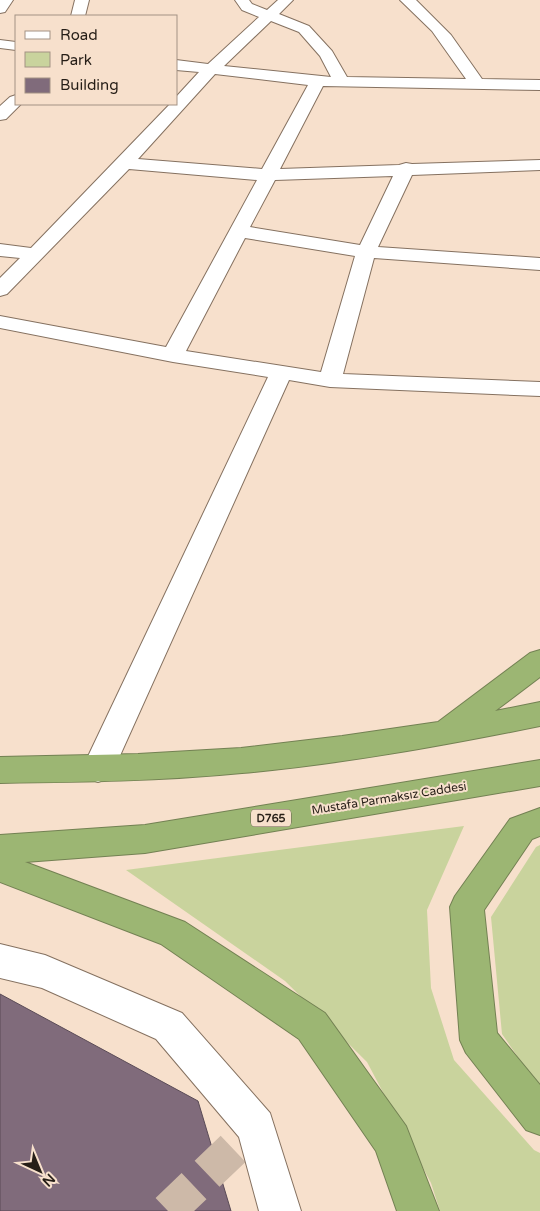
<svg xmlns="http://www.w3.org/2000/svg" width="540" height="1211" font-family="'Varela Round',sans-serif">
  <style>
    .green { fill: #c9d39d }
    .building { fill: #806b7b; stroke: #5a4b56 }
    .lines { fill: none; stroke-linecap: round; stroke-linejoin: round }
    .minor-tunnel { stroke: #cdb9a8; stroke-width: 36; stroke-dasharray: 36 18; stroke-linecap: butt }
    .minor-casing { stroke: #857160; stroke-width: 2 }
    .highway-casing { stroke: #738153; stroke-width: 2 }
    .minor { fill: #fff; fill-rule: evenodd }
    .highway { fill: #9cb673; fill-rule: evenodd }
    .labels { text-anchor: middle; stroke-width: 4; stroke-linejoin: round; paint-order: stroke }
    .shield { fill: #f7e0cc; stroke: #65584d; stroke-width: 1 }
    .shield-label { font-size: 11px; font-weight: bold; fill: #261e17 }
    .street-label { font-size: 12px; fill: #261e17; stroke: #f7e0cc }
  </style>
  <rect width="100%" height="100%" fill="#f7e0cc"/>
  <path class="green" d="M464 826 427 910 431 988 454 1060 534 1150 540 1153V1211H440L431 1183 367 1062 285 981 126 870Z
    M540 845V1089L502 1034 491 917 536 847Z"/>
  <path class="building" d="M0 994 198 1101 231 1211H0Z"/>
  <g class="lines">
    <path class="minor-tunnel" d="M168 1211 256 1127"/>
    <g class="minor-casing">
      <path id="minor" d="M0 0H13L5 12 0 13Z
        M75 0H89L85 16H71Z
        M235 0H249L252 4 267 10 278 0H293L279 14 309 26 332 51 347 77 466 79 432 31 400 0H416L451 35 482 79 540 80V90L323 86 280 169 399 165 406 163 412 164 540 160V170L412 175 378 247 540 258V270L374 258 343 374 540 382V396L330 387 289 380 114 769 109 778 98 782 87 778 82 769 268 377 173 362 0 328V316L166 347 257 180 129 169 7 294 0 296V278L20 258 0 256V244L31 248 170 104H176V97L199 72 176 70V60L208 64 259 17 242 10ZM271 21 299 32 320 56 331 77 224 66ZM215 74 308 85 262 169 138 159ZM393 176 360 245 250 227 275 180ZM245 238 355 256 321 372 186 351Z
        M0 40 16 42V50L0 48Z
        M16 95V104H21L6 119 0 120V106L10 97Z
        M0 944 45 955 182 1013 270 1113 301 1211H259L239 1137 156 1039 42 988 0 978Z"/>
    </g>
    <g class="highway-casing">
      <path id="highway" d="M540 650V677L495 711 540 702V726C441 746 342 764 242 773 161 781 81 782 0 783V757L138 754 241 748 342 736 438 722 530 653Z
        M540 760V786L145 853 25 862 185 922 325 1013 406 1126 439 1211H397L376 1151 299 1039 161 944 0 882V835L145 825Z
        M540 808V836L532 839 484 910 497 1033 540 1085V1135L526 1130 466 1053 460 1040 450 907 455 896 510 819Z"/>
    </g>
    <use href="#minor" class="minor"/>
    <use href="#highway" class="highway"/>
  </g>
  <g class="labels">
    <rect class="shield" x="251" y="809.5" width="40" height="17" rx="4"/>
    <g class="shield-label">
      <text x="271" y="822">D765</text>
    </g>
    <g class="street-label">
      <text transform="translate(389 798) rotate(-9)" y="4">Mustafa Parmaksız Caddesi</text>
    </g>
  </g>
  <rect x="15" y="15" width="162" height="90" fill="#f7e0cc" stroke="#a39284"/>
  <rect x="25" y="31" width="25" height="8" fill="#ffffff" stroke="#a39284"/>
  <text x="60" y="40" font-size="15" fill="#261e17">Road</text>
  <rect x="25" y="52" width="25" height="15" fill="#c9d39d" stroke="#a39284"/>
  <text x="60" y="65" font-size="15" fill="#261e17">Park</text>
  <rect x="25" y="78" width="25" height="15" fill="#806b7b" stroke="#a39284"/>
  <text x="60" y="90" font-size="15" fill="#261e17">Building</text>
  <g transform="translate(40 1171) rotate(136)" stroke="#f7e0cc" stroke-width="4" paint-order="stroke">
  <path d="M0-4L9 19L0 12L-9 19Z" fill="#261e17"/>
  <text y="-8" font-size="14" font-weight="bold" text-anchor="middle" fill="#261e17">N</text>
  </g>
</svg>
